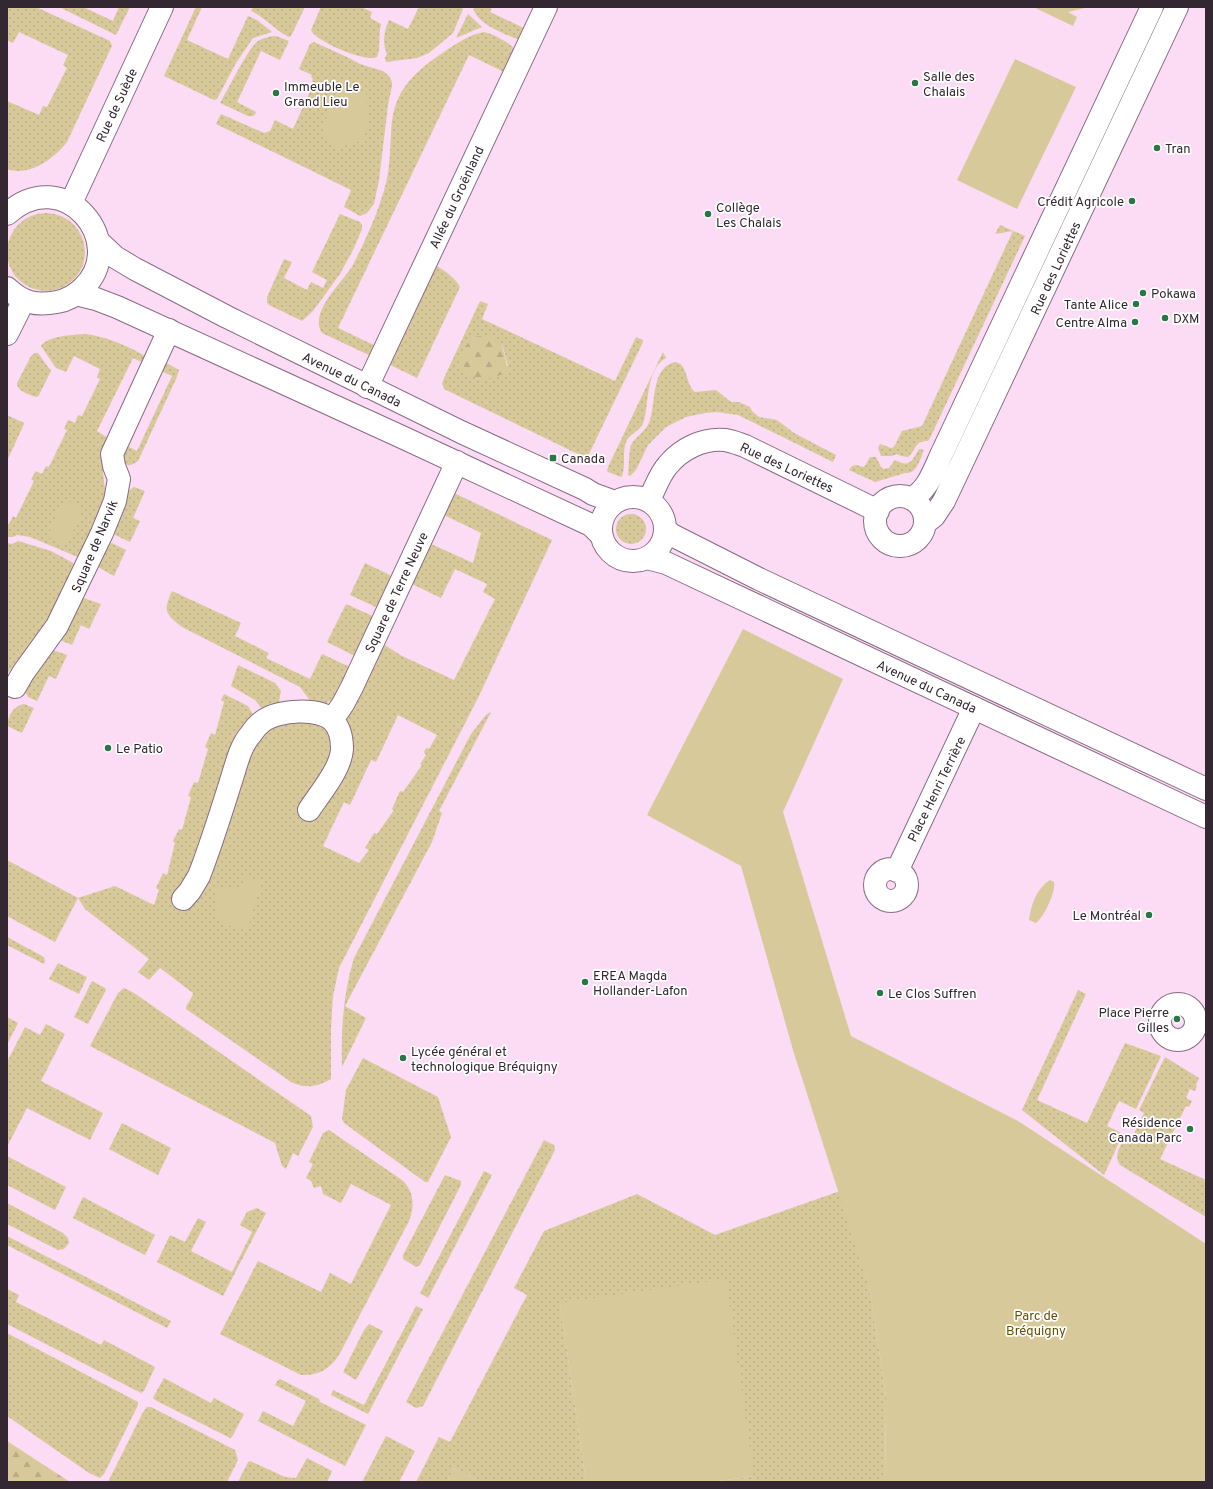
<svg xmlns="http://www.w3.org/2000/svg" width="1213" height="1489" font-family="Overpass,sans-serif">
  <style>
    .grass { fill: url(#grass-dots); fill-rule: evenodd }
    .forest { fill: url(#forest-firs) }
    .park { fill: #d8c99a }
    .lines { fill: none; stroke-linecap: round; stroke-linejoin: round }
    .minor-casing { stroke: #886b83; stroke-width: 24 }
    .tertiary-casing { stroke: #886b83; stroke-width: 24 }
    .secondary-casing { stroke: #886b83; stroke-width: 24 }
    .minor { stroke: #fff; stroke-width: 22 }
    .tertiary { stroke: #fff; stroke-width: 22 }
    .secondary { stroke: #fff; stroke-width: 22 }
    .poi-dot { fill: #297746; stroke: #fff; stroke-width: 1.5 }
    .labels { text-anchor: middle; stroke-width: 3.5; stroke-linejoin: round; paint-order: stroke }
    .poi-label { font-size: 13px; fill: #332731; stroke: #fff; text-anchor: start }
    .street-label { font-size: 13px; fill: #332731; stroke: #fff }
    .park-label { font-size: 13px; fill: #624f00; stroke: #fff }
  </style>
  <defs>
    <pattern id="grass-dots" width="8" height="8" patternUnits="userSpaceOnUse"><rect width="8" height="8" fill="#d8c99a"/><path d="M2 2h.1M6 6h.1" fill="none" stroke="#baad85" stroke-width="1.8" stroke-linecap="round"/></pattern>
    <pattern id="forest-firs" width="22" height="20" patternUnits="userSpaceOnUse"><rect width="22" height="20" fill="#d8c99a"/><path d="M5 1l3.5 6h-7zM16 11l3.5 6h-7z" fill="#baad85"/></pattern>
  </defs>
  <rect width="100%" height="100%" fill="#fcdbf5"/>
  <path class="grass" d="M7 7H36L110 41 112 46 67 142C54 159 29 177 7 169V101L39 115 43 106 47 107 67 68 63 65 68 55 19 32 13 43 7 40Z
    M59 7H83L113 21 119 7H130L116 35Z
    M196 7H202L187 40 228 59 248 16 257 20 272 32 253 38 236 63 217 99 214 100 164 76Z
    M253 7H305L291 36 289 37C275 30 265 17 251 11Z
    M321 7H361L372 12 370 18 381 24C378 34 381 49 377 57 366 63 315 41 311 30Z
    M419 7H462L463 9 453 33 429 53 417 58 386 62 385 58 387 54C382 43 384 31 389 20L408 29Z
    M473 7H492L490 12 528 30 519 40C504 33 477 25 473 7Z
    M468 14 482 27 456 38Z
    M484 32C496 35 508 42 517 51L508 74 469 55 338 328 378 347 373 357 322 333C308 312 344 281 353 265 366 239 379 211 386 183 390 167 390 151 391 135 392 96 407 78 438 56 453 46 467 35 484 32Z
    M276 36 289 41 280 60 261 51 237 102 256 112C255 116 253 117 248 116L220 103C228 90 248 48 258 41 263 38 270 36 276 36Z
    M314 42 349 58 360 64 383 71 389 76 392 82V86L388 105 379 180 374 204 367 213 360 216 344 207 351 190 216 124 221 114 264 133 270 131 275 120 293 129 314 83 312 81 313 79 311 77 312 75 299 69 310 44Z
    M7 252a39 39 0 1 1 78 0a39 39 0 1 1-78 0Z
    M340 214 360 222 362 225V229L354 248 340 274 313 311 302 321 269 305 267 302V297L284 259 292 262 284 278 307 290 311 282 323 288 327 280 312 272Z
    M1000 225 1025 236 930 438 928 441C914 441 917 449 908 457L901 456 897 454 892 456H881L878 448 880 444 891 448 894 447 902 431 922 426 1013 231 995 234Z
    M432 263C442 269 454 276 460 287L417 378 384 362Z
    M480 301 488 304 482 319 615 381 636 337 643 340V342L588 456 584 457 444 389 442 383 444 378ZM502 344 508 366 461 356Z
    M84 334C106 336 128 346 147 357L146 364 133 358 97 431 108 438 102 464 106 498 80 558 30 537 17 535 13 537H7V524H9L13 516 16 518 34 481 31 479 36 471 42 474 46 466 49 467 67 430 64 429 68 420 75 423 78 415 82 416 100 379 97 377 100 369 74 356 66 372 56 368 41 346C47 336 72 335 84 334Z
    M663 352 666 358C646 369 649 402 644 421 641 431 629 434 626 442 622 452 626 465 622 476L621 477 608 472 607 471 608 467Z
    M35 353H38L51 371 39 395 37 397C29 395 17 391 17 383L31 356Z
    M163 361 179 370 176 379 138 461C132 465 129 467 123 463V444L137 451 172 376 159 370Z
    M676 362C689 366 685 384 695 392L716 390 731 402H739L750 407 752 411 759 417 777 420 794 433 836 455 833 462 738 415 716 412 705 413 686 417 666 427 648 445 636 470 630 476 628 475C629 468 629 450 631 445 636 436 647 431 650 420 656 402 651 366 676 362Z
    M7 415 24 423V424L7 461Z
    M919 449 924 450C920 459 917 474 905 473L875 482 849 470 852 466 856 465 863 467 865 466 870 457H876L881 467 884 469 889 468 895 460C910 468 912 461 919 449Z
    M134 487 145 491 133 518 140 521 130 542 115 535 113 531C116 520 124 492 134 487Z
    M452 492 552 540 478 698 339 968 333 996 331 1028V1079C317 1087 306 1089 291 1082L186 1009C186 1003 192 1000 193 993L160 968 149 980 138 972 149 959 85 909 78 898 55 942 7 916V860L78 898 115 886 154 905 159 890 156 888 163 873 167 875 175 843 173 841 179 829 182 830 191 797 188 796 194 782 198 783 208 749 205 747 211 733 215 735 224 702 221 700 224 694 248 706 253 714 267 728 349 709 380 642 402 656 454 680 495 599 483 592 487 584 455 569 441 598 410 583 429 543 473 563 481 533 442 514ZM398 715 437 735 429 749 426 748 424 752 426 755 420 764 422 765 403 792 400 791 392 809 394 810 377 834 374 833 365 848 369 850 359 863 323 846 344 802 350 805 371 760 376 762Z
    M616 529a15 15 0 1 1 30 0a15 15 0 1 1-30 0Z
    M18 541 51 551 75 564 45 626 7 674V543L12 544Z
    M112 543 126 550 114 576 98 567 109 544Z
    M365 563 390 575 392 580 380 609 350 595Z
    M172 591 241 623 235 636 269 653 266 658 310 679 322 654 352 668C343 685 339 700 319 706L311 702 300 687 296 685 182 627C165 614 163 611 172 591Z
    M81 597 101 604 89 629 81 625 72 645 60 640Z
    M346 604 377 618 357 657 327 642Z
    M53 650 67 655 56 679 49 676 37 701 28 697 24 690Z
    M238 665 275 683 281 691 278 707 262 709 255 700 231 686Z
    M24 704 34 708 22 733 7 726C8 716 13 706 24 704Z
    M491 712 439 811 442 813 432 842 345 1006 366 1018 342 1067C341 1030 343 994 354 958L471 734 486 715Z
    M7 937 44 957 45 961 44 964 7 945Z
    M58 963 87 977 79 994 49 979Z
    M92 981 105 988 106 990 88 1024 74 1017Z
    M124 988 134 993 311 1116 313 1127 298 1156 293 1153 286 1169 282 1166 275 1143 90 1046 118 993Z
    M1078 990 1086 994 1037 1100 1087 1123 1125 1043 1161 1056 1136 1109 1119 1101 1107 1126 1123 1134 1104 1175 1022 1110Z
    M7 1017 18 1023 7 1045Z
    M46 1024 65 1034 41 1081 103 1113 90 1140 27 1108 7 1147V1062L25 1027 40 1035Z
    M1165 1057 1199 1078 1196 1085 1197 1086 1195 1091 1190 1089 1186 1098 1192 1101 1189 1107 1186 1106 1160 1159 1206 1180V1217L1120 1165C1113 1155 1121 1145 1126 1136L1132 1138 1144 1113 1139 1110Z
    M363 1058 438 1097 451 1137 428 1182H425L344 1123 342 1119 346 1090Z
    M122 1123 171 1148 158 1175 109 1149Z
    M329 1130 402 1180C414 1191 415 1206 409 1221L339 1355C330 1369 318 1376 301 1375L220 1334 258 1261 321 1292 330 1273 351 1284 391 1205 351 1184 341 1203 323 1194 321 1186 314 1188 311 1181 306 1178 313 1164 309 1162 323 1133Z
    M544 1140 554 1145 555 1150 423 1406 416 1408 406 1402Z
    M7 1156 66 1187 55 1210 7 1185Z
    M484 1171 492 1175 428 1298 420 1293Z
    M445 1175 461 1181V1185L420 1265 416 1267 403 1259V1255Z
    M840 1191 870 1291 886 1396 885 1482H711L754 1476 560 1303 586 1482H482L454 1468 447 1482H416L439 1437 450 1442 527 1295 514 1288 544 1231 637 1194 715 1235Z
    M83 1197 155 1235 145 1255 73 1218Z
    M7 1203 63 1233 68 1238 69 1243 64 1249 58 1250 7 1224Z
    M257 1208 266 1213 223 1296 157 1262 170 1235 185 1242 198 1218 206 1222 191 1251 232 1272 252 1232 240 1225 247 1212Z
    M7 1236 171 1321 167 1328 7 1245Z
    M7 1289 19 1295 16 1302 101 1345 104 1340 155 1367 144 1391 141 1393 7 1324Z
    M416 1306 423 1309 368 1414 331 1395 333 1390 364 1405Z
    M369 1324 383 1331 356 1380 343 1372 364 1330Z
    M7 1333 138 1402V1405L104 1474 100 1478 89 1473 7 1416Z
    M164 1378 211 1403 214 1398 244 1414 232 1437 230 1438 155 1400 153 1398 154 1396Z
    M280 1379 319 1399 320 1402 366 1425 345 1466 258 1421 263 1411 293 1426 306 1401 275 1385 278 1380Z
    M147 1407H151L235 1450 238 1460 227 1482H108L143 1412Z
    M386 1436 415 1451 399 1482H362Z
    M307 1458 332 1471 327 1482H238L248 1462 250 1461 285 1477 296 1478Z"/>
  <path class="forest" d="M481 336 490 337 502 344C503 353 508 363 507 372 488 381 475 383 460 366 461 355 465 346 472 337Z
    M7 1441 70 1482H7Z"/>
  <path class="park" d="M1033 7H1089L1068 12 1077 17 1073 26Z
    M1015 59 1076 87 1017 209 957 180Z
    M353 85 366 93 368 130 361 141 335 149 324 132 329 101Z
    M65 501 72 502 81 505 82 513 69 540 61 544 48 537C52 524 56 512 65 501Z
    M743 629 843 679 783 812 851 1036 1018 1121 1206 1244V1482H885L886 1396 870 1291 793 1050 741 866 647 815Z
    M246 877 261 882 248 929 238 930 217 919 214 889H242Z
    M1050 880 1054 882C1056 892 1044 917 1036 923L1029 920C1031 904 1037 888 1050 880Z
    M726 1279 754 1476 711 1482H586L560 1303Z
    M454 1468 482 1482H447Z"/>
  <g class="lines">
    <g class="minor-casing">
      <path id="minor" d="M367 387 546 7
        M875 521a25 25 0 1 1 50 0a25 25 0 1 1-50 0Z
        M911 498C928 492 935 467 943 451L1152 7
        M649 500C655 489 659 475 668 465 681 449 703 438 725 440 732 441 739 444 745 446L878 511
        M925 523 934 516 944 501 1177 7
        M15 687 23 673 57 626 102 533 115 501 119 479 114 466 112 454 169 330
        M332 720 343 704 352 687 457 462
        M875 885a16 16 0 1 1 32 0a16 16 0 1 1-32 0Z
        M897 871 974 708
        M183 899 190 891 199 876C211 845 221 813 231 781 236 766 240 746 251 734 254 729 259 724 263 721 278 710 320 707 333 721 340 728 342 739 342 749 341 769 320 793 309 810
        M1160 1022a18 18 0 1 1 36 0a18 18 0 1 1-36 0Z"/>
    </g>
    <g class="tertiary-casing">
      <path id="tertiary" d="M98 241 115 257 135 269 227 317 461 432 585 489 593 494 615 502
        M76 294 96 299 117 307 404 438 591 525 601 535
        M601 529a32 32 0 1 1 64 0a32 32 0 1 1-64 0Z
        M665 529 672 535 759 579 1206 789
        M647 558 666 563 1206 817"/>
    </g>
    <g class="secondary-casing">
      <path id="secondary" d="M71 203 162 7
        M7 214C64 162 130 243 83 288 75 296 68 300 57 302 36 306 23 303 7 288
        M7 334 24 300"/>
    </g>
    <use href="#minor" class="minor"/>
    <use href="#tertiary" class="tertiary"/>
    <use href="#secondary" class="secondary"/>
  </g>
  <g class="poi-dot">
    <circle cx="915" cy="83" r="4"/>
    <circle cx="276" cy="93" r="4"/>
    <circle cx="1157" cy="148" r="4"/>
    <circle cx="1132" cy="201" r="4"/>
    <circle cx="708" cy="214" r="4"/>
    <circle cx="1143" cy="293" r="4"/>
    <circle cx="1136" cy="304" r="4"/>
    <circle cx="1165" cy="318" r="4"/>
    <circle cx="1135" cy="322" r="4"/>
    <rect x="549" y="454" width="8" height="8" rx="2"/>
    <circle cx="108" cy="748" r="4"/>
    <circle cx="1149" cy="915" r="4"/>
    <circle cx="585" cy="982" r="4"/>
    <circle cx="880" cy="993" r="4"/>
    <circle cx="1177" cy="1019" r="4"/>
    <circle cx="403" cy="1058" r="4"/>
    <circle cx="1190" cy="1129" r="4"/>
  </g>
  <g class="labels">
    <g class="poi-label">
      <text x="923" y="81">Salle des<tspan x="923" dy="15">Chalais</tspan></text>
      <text x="284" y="91">Immeuble Le<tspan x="284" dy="15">Grand Lieu</tspan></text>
      <text x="1165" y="153">Tran</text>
      <text x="1124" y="206" text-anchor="end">Crédit Agricole</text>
      <text x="716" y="212">Collège<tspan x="716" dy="15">Les Chalais</tspan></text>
      <text x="1151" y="298">Pokawa</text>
      <text x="1128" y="309" text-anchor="end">Tante Alice</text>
      <text x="1173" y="323">DXM</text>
      <text x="1127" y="327" text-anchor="end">Centre Alma</text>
      <text x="561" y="463">Canada</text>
      <text x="116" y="753">Le Patio</text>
      <text x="1141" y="920" text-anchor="end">Le Montréal</text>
      <text x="593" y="980">EREA Magda<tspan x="593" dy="15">Hollander-Lafon</tspan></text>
      <text x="888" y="998">Le Clos Suffren</text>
      <text x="1169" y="1017" text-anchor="end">Place Pierre<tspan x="1169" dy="15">Gilles</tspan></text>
      <text x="411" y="1056">Lycée général et<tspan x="411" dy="15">technologique Bréquigny</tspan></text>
      <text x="1182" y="1127" text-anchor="end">Résidence<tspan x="1182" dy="15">Canada Parc</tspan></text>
    </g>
    <g class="street-label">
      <text transform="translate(116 105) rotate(-65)" y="5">Rue de Suède</text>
      <text transform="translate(456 197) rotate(-65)" y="5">Allée du Groënland</text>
      <text transform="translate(1055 268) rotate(-65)" y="5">Rue des Loriettes</text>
      <text transform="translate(352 379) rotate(26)" y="5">Avenue du Canada</text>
      <text transform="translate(787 467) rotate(25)" y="5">Rue des Loriettes</text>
      <text transform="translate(94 546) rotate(-67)" y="5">Square de Narvik</text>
      <text transform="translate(396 592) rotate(-65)" y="5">Square de Terre Neuve</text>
      <text transform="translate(927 686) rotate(25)" y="5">Avenue du Canada</text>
      <text transform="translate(936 789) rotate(-64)" y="5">Place Henri Terrière</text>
    </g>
    <g class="park-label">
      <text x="1036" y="1320">Parc de<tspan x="1036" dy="15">Bréquigny</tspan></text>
    </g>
  </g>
  <rect width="1213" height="1489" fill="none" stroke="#332731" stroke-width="16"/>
</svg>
